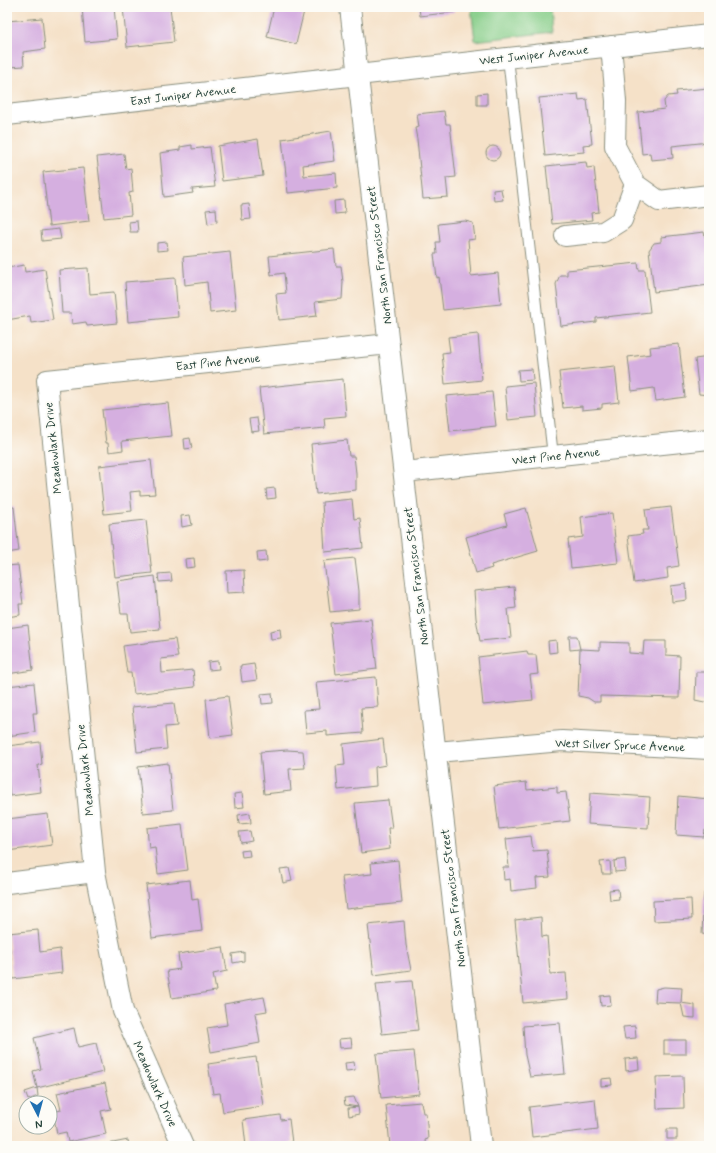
<svg xmlns="http://www.w3.org/2000/svg" width="716" height="1153" font-family="Mynerve,sans-serif">
  <style>
    .green { fill: #86cd88; stroke: #52855e }
    .building { fill: #d5afe0 }
    .lines { fill: none; stroke-linecap: round; stroke-linejoin: round }
    .service-casing { stroke: #8a8f7e; stroke-width: 12 }
    .minor-casing { stroke: #8a8f7e; stroke-width: 22 }
    .service { stroke: #fff; stroke-width: 10 }
    .minor { stroke: #fff; stroke-width: 20 }
    .labels { text-anchor: middle; stroke-width: 4; stroke-linejoin: round; paint-order: stroke }
    .street-label { font-size: 12px; fill: #1f3d34; stroke: #fdfcf7 }
  </style>
  <rect width="100%" height="100%" fill="#fdfcf7"/>
  <filter id="ink" filterUnits="userSpaceOnUse"><feTurbulence type="fractalNoise" baseFrequency=".025" numOctaves="2"/><feDisplacementMap in="SourceGraphic" scale="8" xChannelSelector="R" yChannelSelector="G"/><feConvolveMatrix kernelMatrix="1 2 1 2 8 2 1 2 1" color-interpolation-filters="sRGB"/></filter>
  <filter id="wash" filterUnits="userSpaceOnUse"><feTurbulence type="fractalNoise" baseFrequency=".012" numOctaves="4" result="noise"/><feDisplacementMap in="SourceGraphic" scale="16" xChannelSelector="R" yChannelSelector="G"/><feGaussianBlur stdDeviation="0.9" result="paint"/><feColorMatrix in="noise" values="0 0 0 0 0 0 0 0 0 0 0 0 0 0 0 0 0 1.4 0 .05"/><feComposite in="paint" operator="in"/></filter>
  <g filter="url(#wash)">
    <rect width="100%" height="100%" fill="#f5e1c8"/>
    <path class="green" d="M471 7H550L552 32 475 41Z"/>
    <g id="blocks">
      <path class="building" d="M82 7H114L117 39 85 42Z
        M123 7H170L174 42 127 47Z
        M274 7H305L296 44 267 37Z
        M419 7H454V12L420 16Z
        M42 18 45 49 23 52 24 66 10 67 7 39V21Z
        M709 88V142L672 146 673 158 651 160 650 153 642 154 638 112 665 109 664 101 668 96 677 95 676 91Z
        M487 93V105H477V94Z
        M578 94 579 100 587 99 592 144 583 145 584 152 545 156 539 98Z
        M444 111 446 124H450L456 177 446 178 448 197 423 199 417 139 415 128 419 127 417 114Z
        M331 131 335 161 303 165 304 176 336 173 337 188 288 193 282 139Z
        M258 139 263 176 222 181 218 146Z
        M192 145V149L210 147 215 187 192 189 193 193 164 197 160 153 180 150V147Z
        M486 153a7 7 0 1 1 14 0a7 7 0 1 1-14 0Z
        M124 154 126 169 131 168 133 192 129 193 131 215 104 218 97 157Z
        M586 162 587 168 594 167 599 212 591 213 592 220 552 224 546 166Z
        M83 168 89 221 49 226 43 172Z
        M501 189 503 200 494 201 493 190Z
        M344 200 345 213 335 214 334 201Z
        M249 204 251 219 242 220 241 205Z
        M216 209 217 222 208 224 206 210Z
        M137 221 138 232H130L129 222Z
        M465 221 473 223 475 239 468 240 471 276 498 273 501 304 443 310 439 277 437 278 434 254H437L436 242H440L438 224Z
        M59 229 61 239 42 241 41 231Z
        M704 232 705 237H709V285L654 292 649 250 654 243 661 242V237Z
        M167 242 168 250 157 251V243Z
        M334 249 336 266H341L343 282 342 299 315 302 317 316 279 320 276 294 286 293 284 273 271 275 269 256Z
        M230 252 236 310 210 313 207 282 185 285 183 257Z
        M638 263 639 270H645L650 312 596 318V322L561 326 556 284 560 275H567V270Z
        M24 265 25 272 45 269 53 320 31 323 30 316 7 320V268Z
        M88 268 90 294 114 292 117 323 87 326 86 322 72 324 71 313H62L59 270Z
        M175 278 178 317 128 322 125 282Z
        M478 334 482 380 445 384 442 353 450 352 448 337Z
        M679 344 685 397 656 401 654 388 632 391 628 357 651 354 650 347Z
        M709 357V395L699 394 695 359Z
        M615 366 619 402 602 404V408L582 410V406L563 408 559 372Z
        M532 369 533 380 519 381 518 370Z
        M343 379 346 416 324 418 325 428 264 434 259 388Z
        M534 383 537 417 508 420 505 386Z
        M492 392 496 426 450 431 446 396Z
        M168 403 172 436 122 441 123 450 109 452 108 443H106L102 410Z
        M257 418 259 431 251 432 249 419Z
        M190 438 192 448 185 449 184 439Z
        M347 440 349 456H354L356 473V490L316 494 311 444Z
        M151 460 155 494 140 495V491L130 492 132 511 104 514 99 466Z
        M275 488 276 498 267 499 266 489Z
        M352 499 354 519 360 518 363 548 325 552 322 502Z
        M14 507 19 551 7 553V508Z
        M671 507 679 566 667 568 668 578 634 583 628 536 643 534 642 530H648L645 510Z
        M526 508 538 551 491 565 492 568 476 573 466 537 507 525 504 514Z
        M612 513 618 563 571 568 568 539 583 537 581 517Z
        M190 515 192 525 182 527 181 516Z
        M146 520 152 573 115 577 109 524Z
        M266 551 267 561 258 562 257 552Z
        M194 558 195 567 186 568 185 559Z
        M355 558 359 591V609L330 612 324 561Z
        M18 565 23 604H19L20 615 7 617V566Z
        M244 570 245 592 227 593 226 571Z
        M171 573 172 581 159 582 158 574Z
        M155 576 160 629 130 632 128 614H121L117 581Z
        M686 584 687 600 672 602 671 586Z
        M514 587 516 608 508 609 511 638 480 641 476 618 474 591Z
        M371 619 377 669 336 674 330 623Z
        M28 625 33 670 7 674V628Z
        M280 629 281 638 271 639 270 631Z
        M569 636H577L580 649 570 650Z
        M175 639 178 657 161 659 162 673 193 670 195 687 134 694 131 673H127L123 646Z
        M556 640 557 652 549 653 548 641Z
        M644 641H666V655L680 656 679 698 600 696V702H594L588 698 578 696 580 649 600 650V642L629 643V653L643 654Z
        M527 651 528 655H536L538 674 530 675 533 700 483 705 478 657Z
        M218 661 219 669 209 670 208 662Z
        M254 664 257 680 242 682 240 666Z
        M696 672H709V703L695 700Z
        M376 677 378 707 361 708 363 733 327 736V731L306 733 304 710 319 709 316 682Z
        M34 683 37 713H33L35 732 7 736V686Z
        M272 693 273 703 262 704 261 694Z
        M228 696 233 735 210 738 206 699Z
        M174 703 177 726 165 727 167 749 137 752 132 707Z
        M383 739 386 765 375 767 376 786 338 790 336 766 345 765 343 744Z
        M40 742 42 764 38 765 41 792 10 796 7 770V746Z
        M287 750 303 751 305 768 289 769 291 791 264 794 260 752Z
        M168 763 173 810 143 813 138 767Z
        M526 782 527 790 557 787V793L566 792 570 821 499 829 494 786Z
        M242 793 244 807 235 808 234 794Z
        M590 793 650 797 648 828 588 824Z
        M678 796 709 799V830H705L704 837 676 835Z
        M388 800 392 828H388L390 849 361 853 355 803Z
        M250 813 251 823 239 824 238 815Z
        M48 814 52 845 7 851V819Z
        M182 824 188 870 158 874 155 847 149 848 147 828Z
        M250 831 252 841 241 843 239 832Z
        M531 836 533 851 547 850 550 877 536 878 537 888 511 891 510 879 504 880 503 867H509L506 839Z
        M249 850 250 856 242 857 241 851Z
        M625 859 626 871 615 872 614 861Z
        M398 860 402 903 346 909 342 877 372 874 371 863Z
        M610 861 611 874H602L600 862Z
        M289 868 292 881 283 883 280 869Z
        M190 880 192 900 198 899 202 931 152 938 146 885Z
        M618 889 619 899 610 900 609 890Z
        M704 893H709V935L702 934Z
        M691 899 692 919 654 921 653 901Z
        M541 917 542 937 547 936 550 974 566 973 568 999 523 1003 515 920Z
        M404 921 406 945 411 970 374 975 368 925Z
        M38 930 40 952 60 949 62 973 13 979 8 933Z
        M223 947 227 971 213 974 216 991 172 998 167 971 180 969 178 954Z
        M244 952V961L233 963 232 954Z
        M412 981 418 1030 382 1034 376 984Z
        M664 987 682 988 681 1003 655 1002 656 989Z
        M610 995 611 1005 601 1006 600 996Z
        M264 997 267 1011 255 1013 260 1043 211 1052 207 1028 227 1025 224 1004Z
        M681 1003 695 1005V1018L684 1017Z
        M560 1023 565 1074 530 1077 525 1055 523 1026Z
        M635 1026 636 1038 625 1039 623 1027Z
        M74 1028 78 1047 96 1043 103 1072 37 1088 33 1071 41 1069 34 1038Z
        M351 1038 352 1047 340 1048 339 1039Z
        M664 1040H686V1054H664Z
        M414 1051 419 1094 381 1098 376 1054Z
        M256 1057 263 1106 223 1112 220 1093 213 1094 208 1064Z
        M638 1058 639 1069 626 1071 625 1059Z
        M354 1062 355 1070 346 1071 345 1063Z
        M683 1076 684 1108 657 1109 656 1077Z
        M611 1078 612 1085 601 1086V1079Z
        M105 1083 111 1109 101 1111 106 1134 68 1142 66 1132 57 1134 53 1112 61 1110 57 1093Z
        M37 1088 38 1096 28 1100 25 1092Z
        M354 1097 358 1107 345 1105 344 1098Z
        M595 1099 598 1129 532 1137 529 1107Z
        M421 1102 423 1113H426L427 1125 428 1139 425 1140 426 1146H390L386 1105Z
        M358 1107 359 1114 349 1116 348 1108Z
        M280 1115 281 1120 289 1119 292 1143 284 1144V1146H246L243 1120Z
        M667 1129H677V1139H667Z
        M128 1140 129 1146H103V1145Z"/>
    </g>
  </g>
  <g filter="url(#ink)">
    <use href="#blocks" fill-opacity="0" stroke="#8a8f7e" stroke-width="1"/>
    <g class="lines">
      <g class="service-casing">
        <path id="service" d="M508 58 553 456"/>
      </g>
      <g class="minor-casing">
        <path id="minor" d="M350 7 481 1146
          M611 46 616 101 615 146 635 184 659 201 709 195
          M7 115 709 35
          M565 236 603 232 622 220 635 184
          M404 472 709 439
          M436 752 562 741 709 749
          M7 883 95 872
          M183 1146 123 1011 95 872 47 380 389 344"/>
      </g>
      <use href="#service" class="service"/>
      <use href="#minor" class="minor"/>
    </g>
  </g>
  <g class="labels">
    <g class="street-label">
      <text transform="translate(534 55) rotate(-6)" y="4">West Juniper Avenue</text>
      <text transform="translate(183 95) rotate(-7)" y="4">East Juniper Avenue</text>
      <text transform="translate(379 255) rotate(-97)" y="4">North San Francisco Street</text>
      <text transform="translate(218 362) rotate(-6)" y="4">East Pine Avenue</text>
      <text transform="translate(53 448) rotate(-96)" y="4">Meadowlark Drive</text>
      <text transform="translate(556 456) rotate(-6)" y="4">West Pine Avenue</text>
      <text transform="translate(416 576) rotate(-97)" y="4">North San Francisco Street</text>
      <text transform="translate(620 745) rotate(2)" y="4">West Silver Spruce Avenue</text>
      <text transform="translate(85 770) rotate(-96)" y="4">Meadowlark Drive</text>
      <text transform="translate(453 898) rotate(-97)" y="4">North San Francisco Street</text>
      <text transform="translate(155 1084) rotate(66)" y="4">Meadowlark Drive</text>
    </g>
  </g>
  <rect width="716" height="1153" fill="none" stroke="#fdfcf7" stroke-width="24"/>
  <g transform="translate(38 1115) rotate(174)"><circle r="19" fill="#fdfcf7" stroke="#a4b0a9"/>
  <path d="M0-3L7 15L0 10L-7 15Z" fill="#1f6fb2"/>
  <text y="-6" font-size="11" font-weight="bold" text-anchor="middle" fill="#1f3d34">N</text>
  </g>
</svg>
